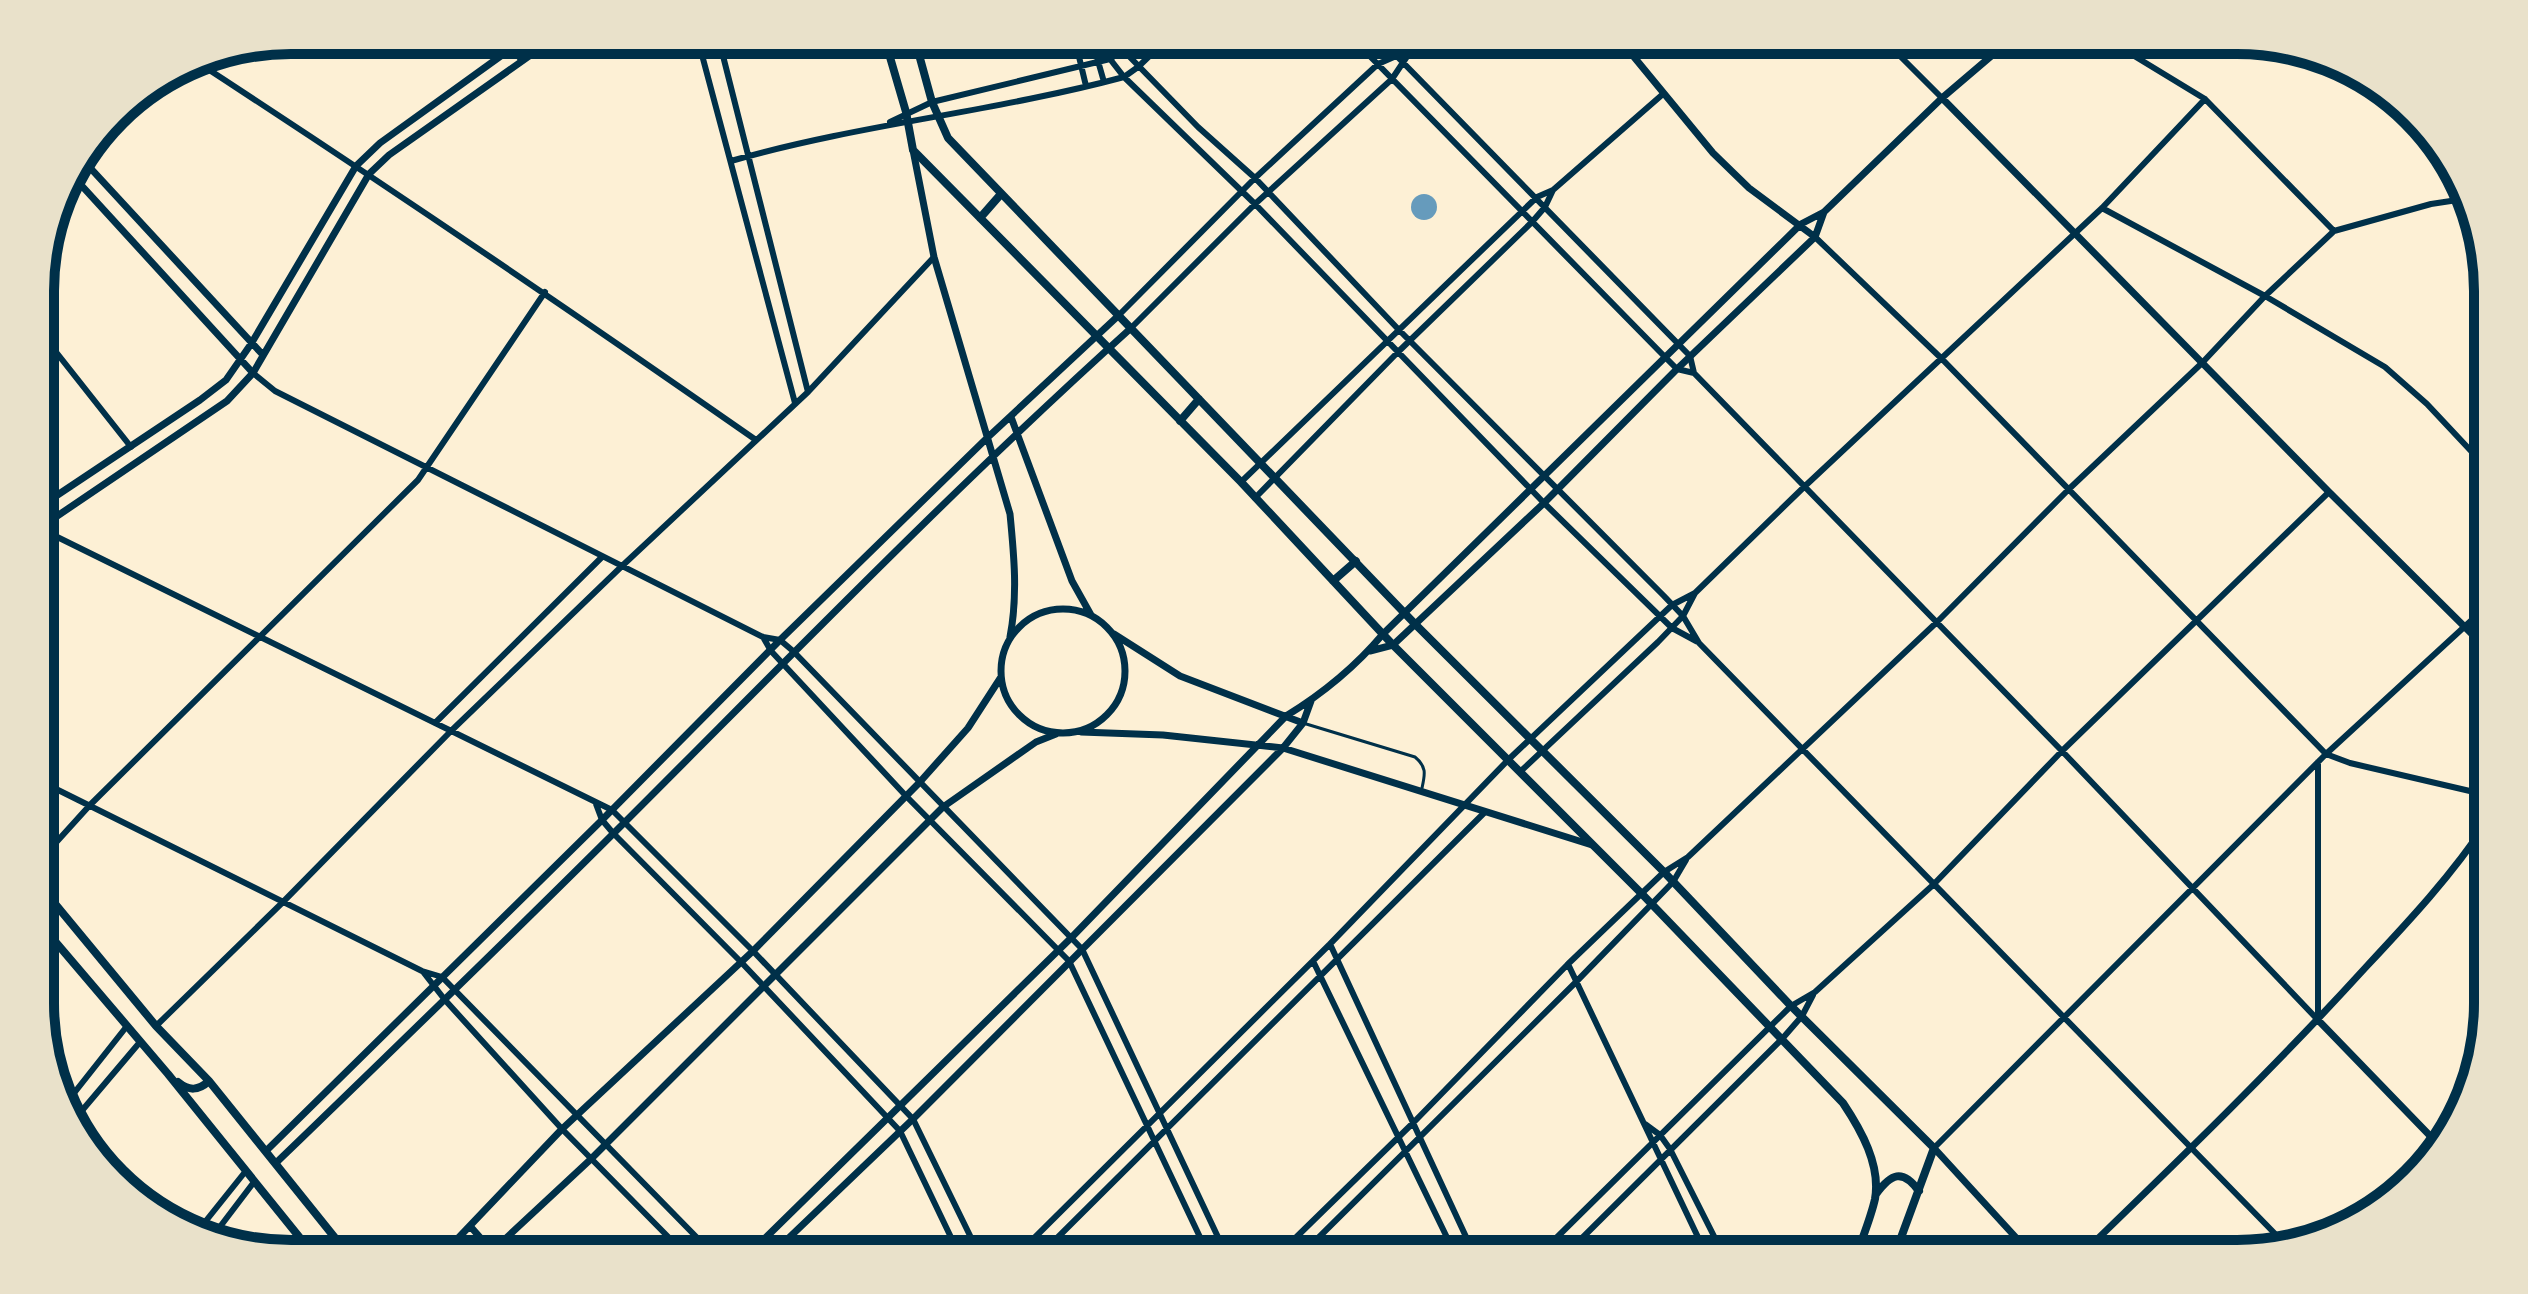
<svg xmlns="http://www.w3.org/2000/svg" width="2528" height="1294" font-family="Signika,sans-serif">
  <style>
    .water { fill: #669bbc }
    .lines { fill: none; stroke-linecap: round; stroke-linejoin: round }
    .service { stroke: #003049; stroke-width: 3 }
    .minor { stroke: #003049; stroke-width: 6 }
    .tertiary { stroke: #003049; stroke-width: 7 }
    .secondary { stroke: #003049; stroke-width: 8 }
    .rim { fill: none; stroke: #003049; stroke-width: 10 }
  </style>
  <rect width="100%" height="100%" fill="#fdf0d5"/>
  <path class="water" d="M1411 207a13 13 0 1 1 26 0a13 13 0 1 1-26 0Z"/>
  <g class="lines">
    <path class="service" d="M1303 723 1415 757C1427 767 1425 774 1422 788"/>
    <path class="minor" d="M506 40 522 61
      M698 40 795 403
      M719 40 808 392
      M1075 40 1086 86
      M1092 40 1104 82
      M1354 40 1665 357 1677 369 1694 373 2062 751 2318 1020
      M1381 40 1690 356 1694 373
      M1884 40 1942 98
      M2108 40 2205 99 2334 231
      M1123 50 1198 127 1255 178 1399 330 1664 596 1683 616 1699 643 2284 1243
      M1110 59 1124 77 1255 204 1544 503 1672 628 1696 641
      M194 60C383 183 570 310 756 440
      M890 122 932 102 1110 59 1135 40
      M731 161C860 124 994 112 1124 77L1138 67 1166 40
      M2102 208 2265 296 2385 367 2427 404 2486 467
      M1815 237 1941 358 2326 754 2350 763 2487 795
      M1118 316 1255 178 1378 64 1412 49
      M1130 329 1255 204 1392 79 1412 49 1422 40
      M41 333 131 447
      M253 373 275 391 763 637 780 640 793 651 1082 949 1226 1254
      M1241 482 1537 197 1553 190 1663 94
      M1255 498 1397 353 1532 222 1545 207 1553 190
      M41 529 612 810 753 951 913 1119 979 1254
      M763 637 771 651 906 796 1069 961 1208 1254
      M435 723 602 557
      M2318 762V1020
      M1521 771 1658 642 1683 616 1695 593 1804 487 2102 208 2205 99
      M42 782 422 971 442 977 713 1254
      M596 804 602 820 613 833 741 962 900 1131 959 1254
      M42 858 90 805 418 480 545 292
      M1330 944 1474 1254
      M1313 961 1455 1254
      M1568 964 1706 1254
      M424 973 445 1000 562 1129 685 1254
      M156 1026 283 902 451 731 622 566 808 392 934 257
      M67 1102 127 1026
      M74 1120 140 1042
      M1645 1124 1660 1135 1670 1149 1723 1254
      M1934 1148 2326 754 2487 606
      M197 1232 245 1172
      M213 1236 254 1182
      M1018 1254 1330 944 1509 759 1672 605 1695 593
      M1041 1254 1485 812
      M1279 1254 1414 1122 1568 964 1664 872 1688 857 1937 622 2069 489 2202 363 2265 296 2334 231 2431 204 2464 199
      M1302 1254 1576 982 1673 882 1686 860
      M1540 1254 1791 1006 1815 992 1933 885 2062 751 2329 492
      M1566 1254 1782 1039 1802 1016 1813 995"/>
    <path class="tertiary" d="M1620 40 1713 153 1749 188 1815 237
      M1942 98 2329 492 2487 649
      M913 150 934 257 1010 514C1014 555 1018 596 1010 637
      M82 159 263 355
      M71 174 253 373
      M1011 417 1072 581 1091 615
      M41 506 200 400 226 380 251 344 356 166 380 143 523 40
      M41 527 227 401 253 373 369 174 389 155 552 40
      M1001 671a62 62 0 1 1 124 0a62 62 0 1 1-124 0Z
      M1114 634 1180 676 1303 723
      M1370 651 1393 645 1544 503 1677 369 1815 237 1824 212
      M1081 732 1163 735 1283 748 1592 845
      M2318 1020 2437 1143
      M1934 1148 2031 1254
      M266 1151 602 820 780 640 986 439 1118 316
      M276 1163C394 1049 511 936 627 820 793 654 956 486 1130 329
      M470 1226 492 1251
      M443 1254 562 1129 753 951 919 783 968 728 1001 677
      M489 1254 591 1159 943 807 1036 742 1056 734
      M749 1254 1072 937 1286 716C1322 694 1356 666 1383 634L1801 224 1824 212 1942 98 2010 40
      M772 1254 913 1119 1283 748 1303 723 1311 701
      M2082 1254C2179 1160 2275 1067 2366 967 2409 921 2452 875 2487 822"/>
    <path class="secondary" d="M885 40 906 112 913 150 1241 482 1393 645 1642 894 1843 1103C1861 1130 1881 1165 1875 1199 1871 1217 1863 1236 1857 1254
      M915 40 932 102 948 138 1416 625 1664 872 1791 1006 1934 1148 1895 1254
      M980 218 1001 194
      M1180 421 1199 399
      M1333 581 1356 561
      M42 888 156 1026 209 1081 348 1254
      M42 926 168 1074 313 1254
      M178 1082C189 1091 198 1091 209 1081
      M1876 1194C1891 1174 1902 1168 1919 1191"/>
  </g>
  <path d="M0 0H2528V1294H0ZM291 54H2237A237 237 0 0 1 2474 291V1003A237 237 0 0 1 2237 1240H291A237 237 0 0 1 54 1003V291A237 237 0 0 1 291 54Z" fill="#e9e1ca" fill-rule="evenodd"/>
  <path class="rim" d="M291 54H2237A237 237 0 0 1 2474 291V1003A237 237 0 0 1 2237 1240H291A237 237 0 0 1 54 1003V291A237 237 0 0 1 291 54Z"/>
</svg>
